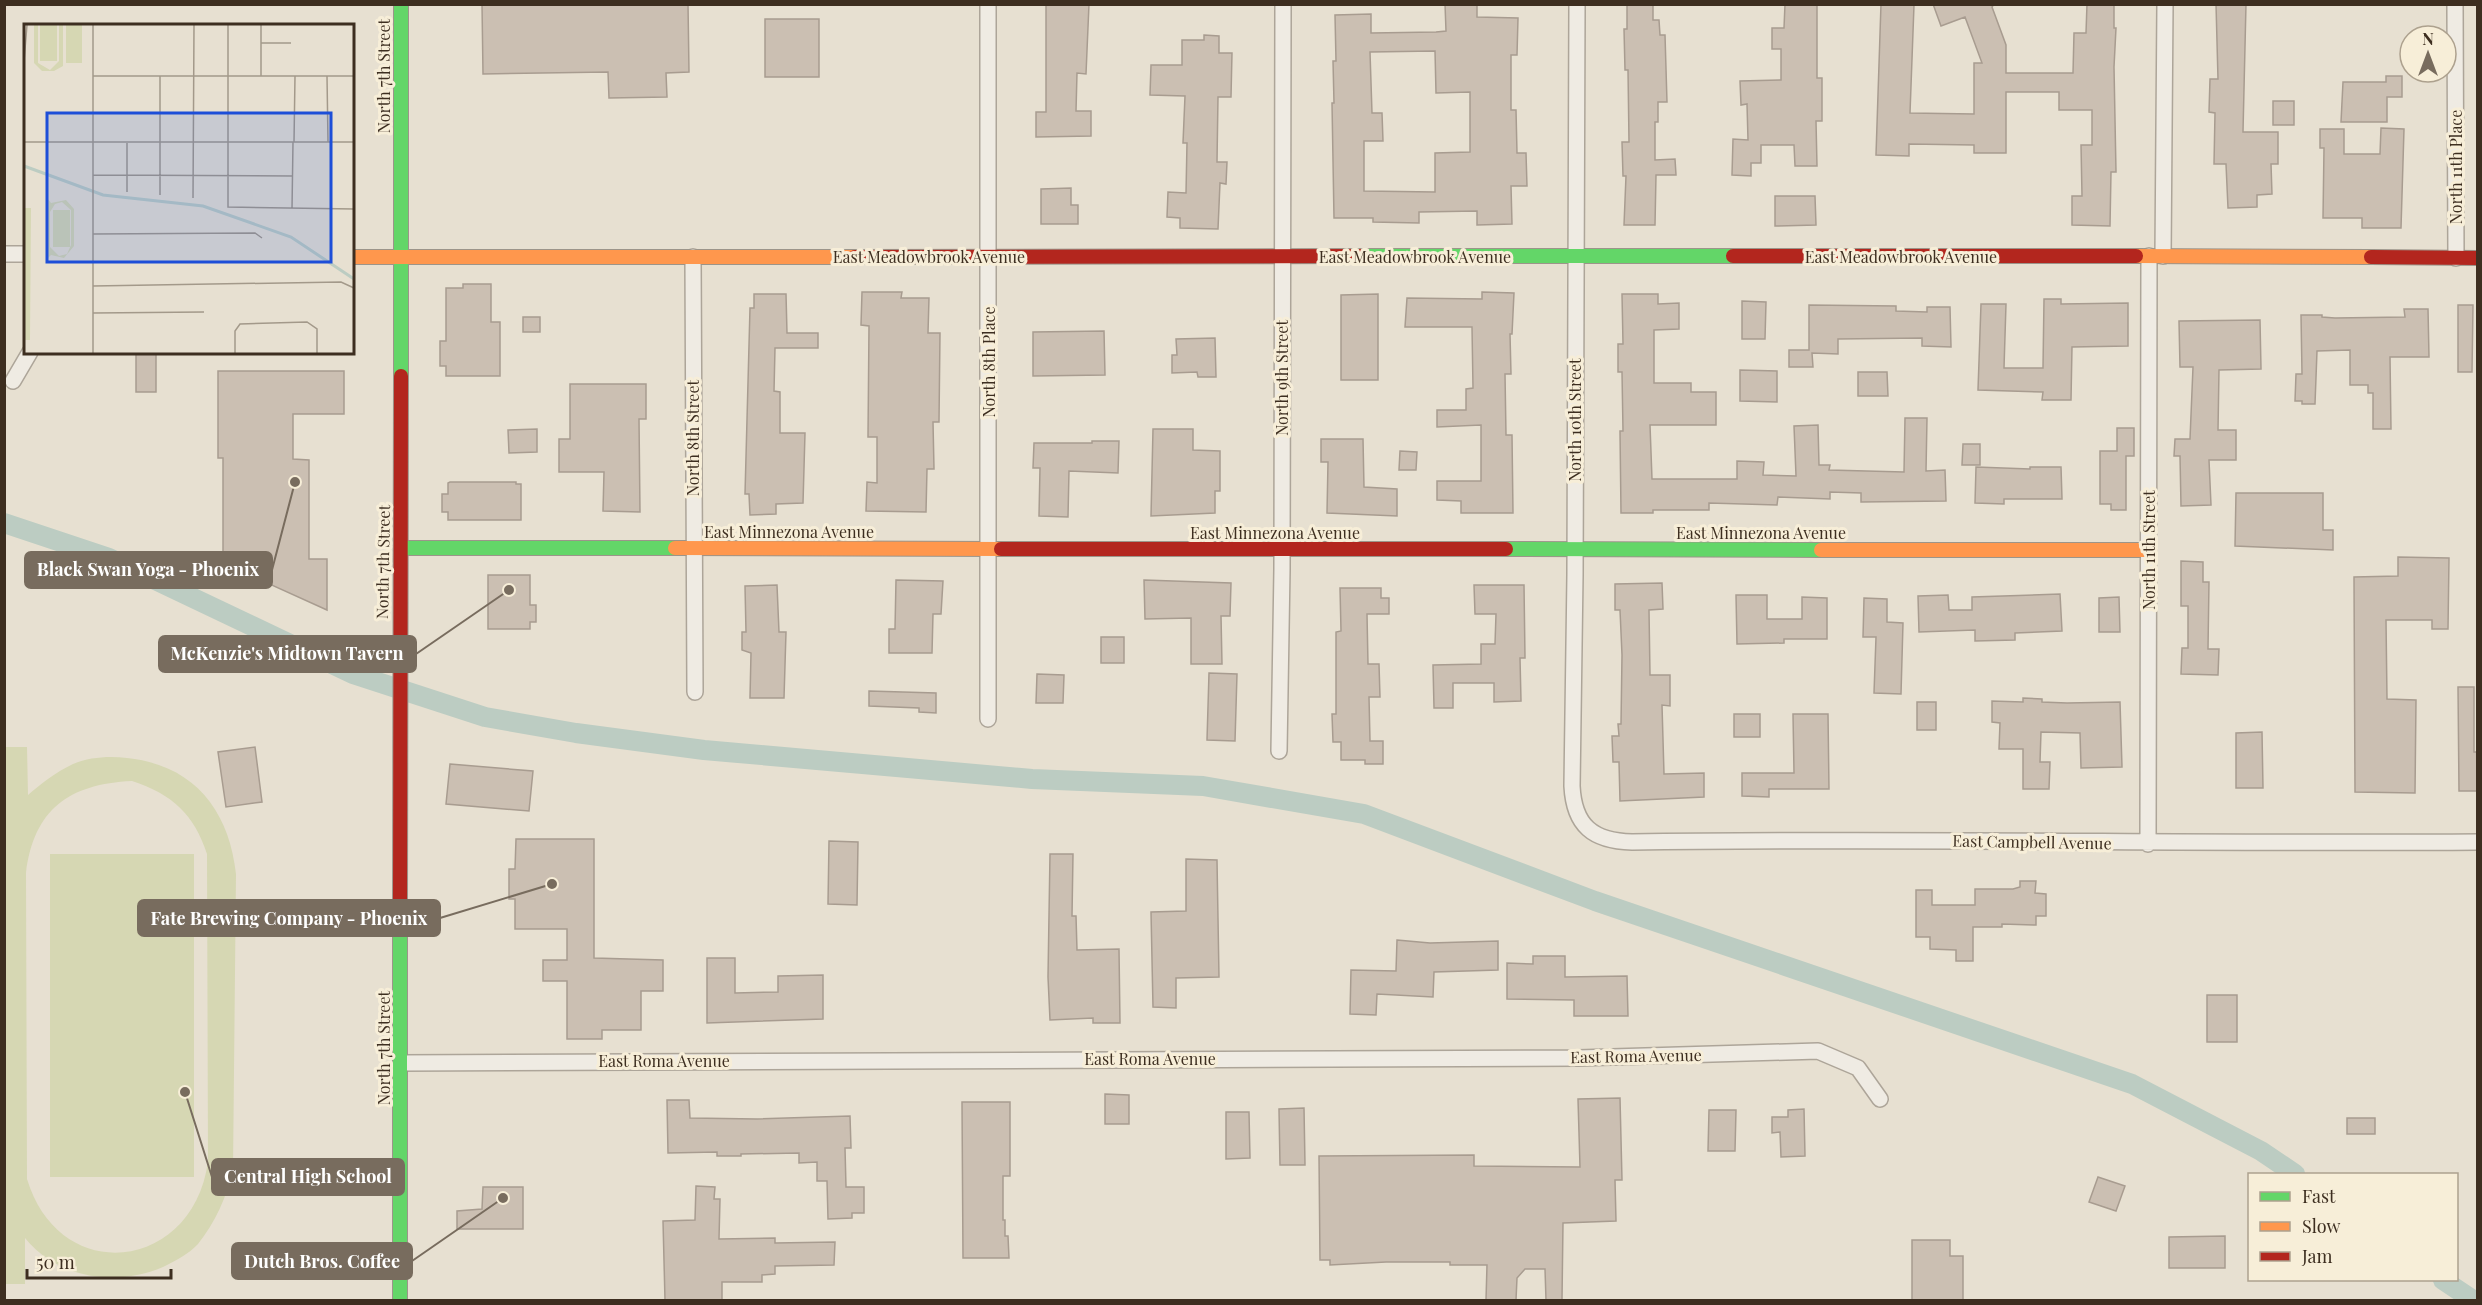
<svg xmlns="http://www.w3.org/2000/svg" width="2482" height="1305" font-family="'Playfair Display',serif">
  <style>
    .pitch { fill: #d6d7b3; fill-rule: evenodd }
    .lines { fill: none; stroke-linecap: round; stroke-linejoin: round }
    .canal { stroke: #bcccc2; stroke-width: 20 }
    .building { fill: #cbbfb2; stroke: #a89c90; stroke-width: 1.5; fill-rule: evenodd }
    .street-casing { stroke: #ada599; stroke-width: 18 }
    .fast-casing { stroke: #9c958a; stroke-width: 16 }
    .slow-casing { stroke: #9c958a; stroke-width: 16 }
    .jam-casing { stroke: #9c958a; stroke-width: 16 }
    .street { stroke: #efebe3; stroke-width: 15 }
    .fast { stroke: #63d668; stroke-width: 14 }
    .slow { stroke: #ff974d; stroke-width: 14 }
    .jam { stroke: #b3261e; stroke-width: 14 }
    .labels { text-anchor: middle; stroke-width: 6; stroke-linejoin: round; paint-order: stroke }
    .street-label { font-size: 16px; fill: #3d2e20; stroke: #f7eed8 }
    .inset-river { fill: none; stroke: #bcccc2; stroke-width: 3 }
    .inset-road { fill: none; stroke: #a3998a; stroke-width: 1.5 }
    .view { fill: #1d4ed8; fill-opacity: 0.15; stroke: #1d4ed8; stroke-width: 3 }
    .inset-edge { fill: none; stroke: #3d2e20; stroke-width: 3 }
    .leader { fill: none; stroke: #786c5e; stroke-width: 2 }
    .callout-dot { fill: #786c5e; stroke: #f7eed8; stroke-width: 2 }
    .callout { fill: #786c5e; stroke: #786c5e; stroke-width: 2 }
    .callout-label { font-size: 18px; text-anchor: middle; font-weight: bold; fill: #fff }
  </style>
  <rect width="100%" height="100%" fill="#e7e0d1"/>
  <path class="pitch" d="M4 747H27L28 795C42 783 56 772 73 764 90 757 109 756 127 758 194 765 229 810 236 874L233 1170C227 1196 215 1223 198 1244 189 1254 175 1261 163 1267 117 1287 58 1279 25 1238V1284H5ZM132 781C172 794 194 814 207 854L208 1161C194 1271 60 1288 27 1179L26 873C34 809 69 784 132 781Z
    M50 854H194V1177H50Z"/>
  <g class="lines">
    <path class="canal" d="M4 523 109 558 353 674 485 717 576 733 704 750 1032 779 1203 786 1364 814 1595 901 2132 1084 2261 1151 2295 1174
      M2443 1280 2473 1300"/>
  </g>
  <path class="building" d="M482 4H688L689 72 666 73 667 97 609 98 608 72 483 74Z
    M1046 4H1089L1086 74 1077 73 1076 111H1091V136L1036 137V112H1046Z
    M1445 4H1477V17L1518 18 1517 55H1511V110H1516L1517 153H1526L1527 186H1511L1512 224 1477 225V211L1419 212V223L1373 222V218H1334L1332 103H1334L1333 61H1336L1335 15 1371 14V33L1436 32 1446 31ZM1435 51 1436 93 1470 92V152L1435 153V192L1364 191V141H1383L1382 113H1372L1370 52Z
    M1627 4H1653V20H1659L1660 35H1665L1667 102H1658V122H1655V160L1675 159 1676 175H1656L1655 225H1624L1626 176H1623L1622 142H1629L1628 70H1625L1624 29H1627Z
    M1785 4H1817V78H1822V121H1816L1817 166H1795L1794 145H1761V163H1751V176L1732 175 1733 139 1748 140 1747 104 1741 105 1740 81 1781 80V49H1772V28H1784Z
    M1881 4 1914 5 1910 113 1974 114V63H1982L1965 17 1941 26 1933 4H1994L1992 7 2006 45V73H2073L2074 33H2086L2087 4H2114V28H2116L2114 67 2116 172H2111L2110 226 2072 225V196H2082L2081 145H2092V110H2059V92H2006V153H1974V145L1909 144V156L1876 155Z
    M2216 4H2246L2243 132H2278V164H2271L2272 194 2257 195V207L2228 208 2226 164H2214L2215 113 2209 112 2210 79H2218Z
    M765 19H819V77H765Z
    M1204 35 1219 36V53H1232L1231 97H1218L1217 162H1227L1226 184 1220 183 1218 229 1180 228V218L1167 217 1168 192 1186 193 1187 143H1183L1185 96 1150 95 1151 65H1182V40H1204Z
    M2386 76H2402V97H2387V122H2341L2343 82H2386Z
    M2273 101H2294V125H2273Z
    M2381 128 2404 129 2401 228H2362V218H2323L2324 148H2320V129H2344V154H2380Z
    M1071 188V205H1078V224H1041V189Z
    M1775 196H1815L1816 225 1775 226Z
    M463 284H491V322H500V376H446V366H440V341H446V288H463Z
    M862 292H902L901 298H929L928 333H940L939 422H933L934 469H927L926 512 866 511 867 482 877 483V437H868L869 326 861 325Z
    M1482 292 1514 293 1512 334H1510L1511 374H1505L1506 435H1512L1513 513H1461V501L1437 500V481H1481V425L1437 427V410H1466V389L1473 388 1472 327H1405L1407 298 1482 299Z
    M754 294H786L787 333H818V348H775L774 391 780 392V433H805L803 503 776 504V514L750 515 749 494H745L750 308H754Z
    M1378 294V380H1341V295Z
    M1622 294H1658V304L1679 303V329L1654 330V383H1691V392H1716V425H1650L1652 479H1737V461L1764 462 1763 475 1796 476 1794 426 1818 425 1819 465H1830L1829 470 1904 472 1905 418H1927L1926 471 1945 470 1946 501 1861 502V493L1830 492V499L1778 497 1777 505 1709 503V510H1653V513H1621L1620 431H1623L1622 372H1618V344H1623Z
    M2044 299H2061V304L2128 303V346L2072 347 2071 400H2042L2043 392 1978 390 1981 304H2006L2004 368H2043Z
    M1742 301 1766 302 1765 339H1742Z
    M1809 305 1896 306V311L1927 312V307H1950L1951 347 1922 346V338L1838 339V354L1812 353 1813 367H1789V350H1809Z
    M2458 305H2473L2472 372H2458Z
    M2404 309H2428L2429 357H2390L2391 429H2373V393H2368V385H2350V350L2317 351 2315 404H2302V401H2295L2296 374H2302L2301 315H2322V317L2335 318 2405 317Z
    M523 317H540V332H523Z
    M2260 320 2261 369 2219 370 2218 430H2236V460H2209L2211 505 2181 506 2180 456H2174L2175 439H2190L2193 367H2180L2179 321Z
    M1104 331 1105 375 1033 376V332Z
    M1215 338 1216 377H1198L1197 372 1172 373V355H1177L1176 339Z
    M136 352H156V392H136Z
    M1740 370 1777 371V402L1740 401Z
    M218 371H344V414H293V459L309 460V559H327V610L223 563V458H218Z
    M1858 372H1887L1888 396H1858Z
    M570 384H646V419H639L640 512 603 511 604 472H559V439H570Z
    M2117 428H2134V456H2126V510H2111V504H2100V451H2117Z
    M537 429V452L509 453 508 430Z
    M1153 429H1193V450L1220 451V491H1215V513L1151 516Z
    M1321 439H1363L1364 487 1397 489V516L1327 513 1328 462H1321Z
    M1092 441H1119L1118 473 1069 471 1068 517 1039 516 1040 468H1033L1034 443H1092Z
    M1963 444H1980V465H1962Z
    M1400 451 1417 452 1416 470H1399Z
    M1976 467 2030 469V467H2061L2062 499H2004V504L1975 503Z
    M450 482H516V484H521V520H448V512H442V494H448V483Z
    M2236 493H2323V530H2333V550L2235 546Z
    M2398 557 2449 558 2448 629H2432V620H2386L2387 699 2416 700 2415 793 2355 792 2354 577 2398 576Z
    M2181 561 2203 562V582H2209L2208 649H2219L2218 675 2181 674 2182 648H2188V606H2181Z
    M488 575H530V605H536V622H530V629H488Z
    M896 580 943 581 941 614H933L932 653H889V629H895Z
    M1144 580 1231 583 1230 616H1221L1222 664H1191V618L1145 619Z
    M1662 583 1663 609 1649 610 1650 675H1670V706L1662 705 1664 774 1704 773V797L1620 801 1619 762H1613L1612 736H1619L1618 724H1621L1622 655 1620 610H1615V584Z
    M777 585 779 632H786L784 698H750L751 653 742 650V632H746L745 586Z
    M1474 585H1524L1525 658H1520L1521 701 1494 702V683H1453V708H1434L1433 665 1481 664V644H1495L1496 614H1475Z
    M1340 588H1381V598H1389V614H1367L1368 664H1379L1380 697H1369L1370 741H1383V764H1365V760H1341V742H1333L1332 714H1336V632L1341 631Z
    M2060 594 2062 631 2015 633V640L1975 641V630L1919 632 1918 596 1948 595 1949 610H1972V597Z
    M1736 595H1767V619H1802V597L1827 598V639H1784V643L1737 644Z
    M2119 597 2120 632H2099V598Z
    M1864 598 1887 599V622L1903 623 1901 694 1874 693 1876 637H1863Z
    M1101 637H1124V663H1101Z
    M1209 673 1237 674 1235 741 1207 740Z
    M1037 674 1064 675 1063 703H1036Z
    M2458 687H2474V752H2478V791H2459Z
    M869 691 936 693V713L919 712V708L869 706Z
    M2023 698 2042 699V702L2067 703 2120 702 2122 767 2081 768 2080 733 2041 732 2040 762H2050L2049 789H2023V749H1999L2000 723 1992 722V701L2023 702Z
    M1917 702H1936V730H1917Z
    M1734 714H1760V737H1734Z
    M1793 714H1828L1829 789H1769V797L1742 796V773H1794Z
    M2262 732 2263 788H2236V733Z
    M255 747 262 802 226 807 218 752Z
    M450 764 533 771 529 811 446 804Z
    M516 839H594V958L663 960V991H641V1030H602V1039H567V981H543V960H567V929H515V899H509V869H515Z
    M829 841 858 842 857 905 828 904Z
    M1050 854H1073L1072 916H1076L1077 950 1119 949 1120 1023H1093V1018L1050 1020 1048 977Z
    M1186 859 1217 860 1219 977 1176 978V1008L1153 1007 1151 912 1186 911Z
    M2020 881H2036L2035 893 2046 894V916H2036V925L2002 924V927H1973V961H1956V950L1930 949V937H1916V890H1932V905H1975V889H2013L2020 887Z
    M1397 940 1430 943 1498 941V970L1434 972 1433 997 1377 994 1376 1015 1350 1014 1351 970 1396 971Z
    M1533 956H1565V977L1627 976 1628 1016H1574V1000L1507 999V963L1533 964Z
    M707 958H735V993L778 992V976L823 975V1019L707 1023Z
    M2207 995H2237V1042H2207Z
    M1105 1094 1129 1095V1124H1105Z
    M1620 1098 1622 1180H1615L1616 1221 1563 1223 1562 1300H1546L1545 1269H1525L1517 1278 1516 1300H1486L1487 1265H1450V1262H1386L1330 1265V1260H1320L1319 1156 1474 1155V1166L1580 1167 1578 1099Z
    M667 1100H689L690 1118 757 1119 850 1116 851 1148H845L846 1187H864V1213H852V1218L828 1219 827 1181H817V1162L799 1163V1153L741 1154V1156H717V1152L668 1153Z
    M962 1102H1010V1176H1003V1220H1005V1236H1008L1009 1258H963Z
    M1304 1108 1305 1165H1280L1279 1109Z
    M1804 1109 1805 1156 1781 1157 1780 1132 1772 1133V1117H1788V1110Z
    M1709 1110H1736L1735 1151H1708Z
    M1226 1112H1249L1250 1158 1226 1159Z
    M2347 1118H2375V1134H2347Z
    M2098 1177 2125 1186 2116 1211 2089 1202Z
    M696 1186 715 1187 714 1199H720L719 1239 775 1238V1243L835 1242 834 1265 775 1266V1274L762 1275V1282H722V1300H665L663 1221 695 1220Z
    M483 1187H523V1229H457V1211L482 1209Z
    M2225 1236V1268H2169V1237Z
    M1912 1240H1950V1256H1963V1300H1912Z"/>
  <g class="lines">
    <g class="street-casing">
      <path id="street" d="M1577 4 1575 575 1572 786C1574 826 1593 841 1632 842 1914 838 2196 844 2478 842
        M2455 4 2456 258
        M4 254H26
        M2163 256 2165 4
        M693 257 695 692
        M13 381 30 352
        M988 719V4
        M1279 751 1282 569 1283 4
        M2148 844 2149 256
        M401 1063 1578 1058 1818 1051 1858 1068 1880 1099"/>
    </g>
    <g class="fast-casing">
      <path id="fast" d="M1361 256H1733
        M401 376V4
        M401 548H675
        M1506 549 1821 550
        M400 1300V901"/>
    </g>
    <g class="slow-casing">
      <path id="slow" d="M2136 256 2371 257
        M352 257H855
        M675 548 1001 549
        M1821 550H2149"/>
    </g>
    <g class="jam-casing">
      <path id="jam" d="M1733 256H2136
        M855 257 1361 256
        M2371 257 2478 258
        M1001 549H1506
        M400 901 401 376"/>
    </g>
    <use href="#street" class="street"/>
    <use href="#fast" class="fast"/>
    <use href="#slow" class="slow"/>
    <use href="#jam" class="jam"/>
  </g>
  <g class="labels">
    <g class="street-label">
      <text transform="translate(384 76) rotate(-90)" y="6">North 7th Street</text>
      <text transform="translate(2456 167) rotate(-90)" y="6">North 11th Place</text>
      <text x="929" y="263">East Meadowbrook Avenue</text>
      <text x="1415" y="263">East Meadowbrook Avenue</text>
      <text x="1901" y="263">East Meadowbrook Avenue</text>
      <text transform="translate(989 362) rotate(-90)" y="6">North 8th Place</text>
      <text transform="translate(1282 378) rotate(-90)" y="6">North 9th Street</text>
      <text transform="translate(1575 420) rotate(-90)" y="6">North 10th Street</text>
      <text transform="translate(693 438) rotate(-90)" y="6">North 8th Street</text>
      <text x="789" y="538">East Minnezona Avenue</text>
      <text x="1275" y="539">East Minnezona Avenue</text>
      <text x="1761" y="539">East Minnezona Avenue</text>
      <text transform="translate(2149 550) rotate(-90)" y="6">North 11th Street</text>
      <text transform="translate(383 562) rotate(-89)" y="6">North 7th Street</text>
      <text transform="translate(2032 842) rotate(1)" y="6">East Campbell Avenue</text>
      <text transform="translate(384 1048) rotate(-90)" y="6">North 7th Street</text>
      <text transform="translate(1636 1056) rotate(-1)" y="6">East Roma Avenue</text>
      <text x="1150" y="1065">East Roma Avenue</text>
      <text x="664" y="1067">East Roma Avenue</text>
    </g>
  </g>
  <g transform="translate(24 24)">
    <rect width="330" height="330" fill="#e7e0d1"/>
    <path d="M0 184H7L6 316H0Z" fill="#d6d7b3"/>
    <path d="M10 1H14V39L26 46 35 37V1H39V42L30 47H18L10 39ZM16 1H33V37H16ZM42 1H58V39H42ZM23 174 27 179 42 176 50 185V222L40 234 27 231 23 235ZM38 178 47 186V221L43 230 35 232 26 223V188L31 180ZM29 186H46V223H29Z" fill="#d6d7b3" fill-rule="evenodd"/>
    <path class="inset-river" d="M0 142 79 171 179 182 267 213 330 255"/>
    <path class="inset-road" d="M204 1V183L330 185M237 19H267M0 37 3 1M69 52H330M136 52V171M237 52V1M303 52 304 118M0 118H330M270 118 271 52M103 119V168M69 151 269 152M169 174 170 1M268 185 269 118M69 210 231 209 238 214M69 262 317 258 330 264M69 289 180 288M69 329V1M211 329V307L216 300 283 298 293 305V329"/>
    <path class="view" d="M23 89H307V238H23Z"/>
    <rect width="330" height="330" class="inset-edge"/>
  </g>
  <path class="leader" d="M295 482L272 570M509 590L416 654M552 884L440 918M185 1092L212 1177M503 1198L412 1261"/>
  <g class="callout-dot">
    <circle cx="295" cy="482" r="6"/>
    <circle cx="509" cy="590" r="6"/>
    <circle cx="552" cy="884" r="6"/>
    <circle cx="185" cy="1092" r="6"/>
    <circle cx="503" cy="1198" r="6"/>
  </g>
  <g class="callout">
    <rect x="25" y="552" width="247" height="36" rx="6"/>
    <rect x="159" y="636" width="257" height="36" rx="6"/>
    <rect x="138" y="900" width="302" height="36" rx="6"/>
    <rect x="212" y="1159" width="192" height="36" rx="6"/>
    <rect x="232" y="1243" width="180" height="36" rx="6"/>
  </g>
  <g class="callout-label">
    <text x="148" y="576">Black Swan Yoga - Phoenix</text>
    <text x="287" y="660">McKenzie's Midtown Tavern</text>
    <text x="289" y="925">Fate Brewing Company - Phoenix</text>
    <text x="308" y="1183">Central High School</text>
    <text x="322" y="1268">Dutch Bros. Coffee</text>
  </g>
  <rect width="2482" height="1305" fill="none" stroke="#3d2e20" stroke-width="12"/>
  <rect x="2248" y="1173" width="210" height="108" fill="#f7eed8" stroke="#ada18e" stroke-width="1.5"/>
  <rect x="2260" y="1192" width="30" height="9" fill="#63d668" stroke="#ada18e" stroke-width="1.5"/>
  <text x="2302" y="1203" font-size="18" fill="#3d2e20">Fast</text>
  <rect x="2260" y="1222" width="30" height="9" fill="#ff974d" stroke="#ada18e" stroke-width="1.5"/>
  <text x="2302" y="1233" font-size="18" fill="#3d2e20">Slow</text>
  <rect x="2260" y="1252" width="30" height="9" fill="#b3261e" stroke="#ada18e" stroke-width="1.5"/>
  <text x="2302" y="1263" font-size="18" fill="#3d2e20">Jam</text>
  <g transform="translate(2428 54)"><circle r="28" fill="#f7eed8" stroke="#ada18e" stroke-width="1.5"/>
  <path d="M0-4.5L10 22L0 15L-10 22Z" fill="#786c5e"/>
  <text y="-9" font-size="16" font-weight="bold" text-anchor="middle" fill="#3d2e20">N</text>
  </g>
  <path d="M27 1269v9h144v-9" fill="none" stroke="#3d2e20" stroke-width="3"/>
  <text x="36" y="1269" font-size="18" fill="#3d2e20" stroke="#f7eed8" stroke-width="4.5" paint-order="stroke">50 m</text>
</svg>
